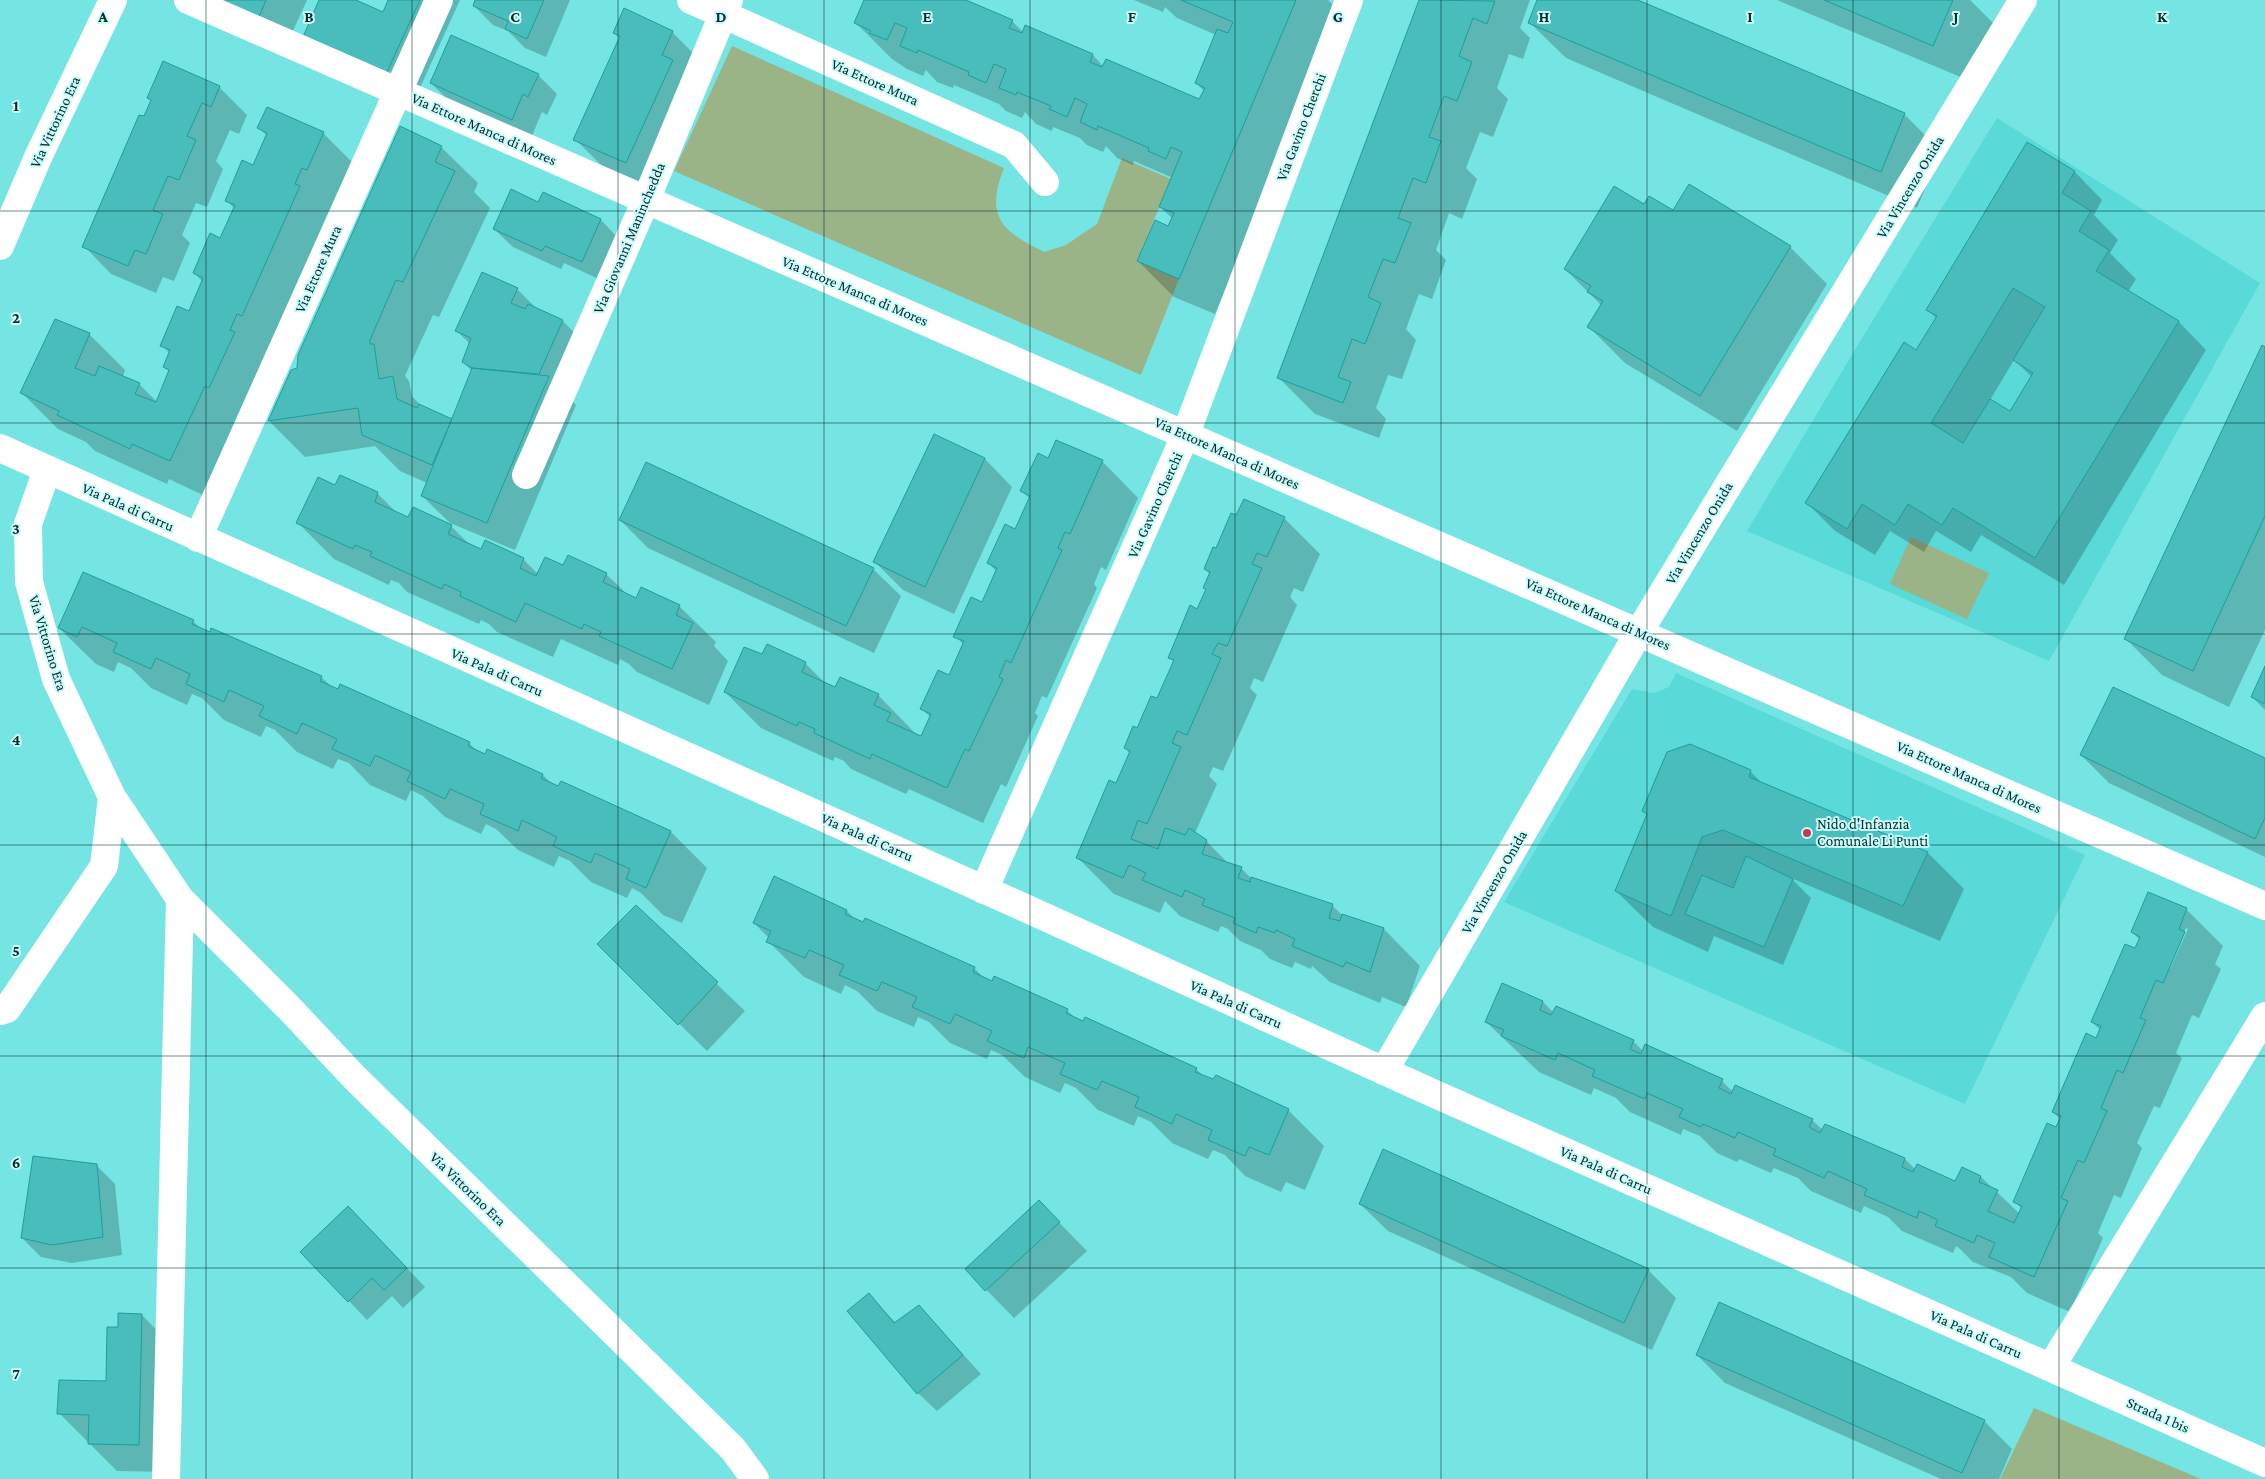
<svg xmlns="http://www.w3.org/2000/svg" width="2265" height="1479" font-family="'Crimson Pro',serif">
  <style>
    .built { fill: #59d9d7 }
    .green { fill: #9ab488 }
    .shadow { fill: #0003; fill-rule: evenodd }
    .building { fill: #49bdbb; stroke: #1c9e9c; fill-rule: evenodd }
    .lines { fill: none; stroke-linecap: round; stroke-linejoin: round }
    .street { stroke: #fff; stroke-width: 28 }
    .secondary { stroke: #fff; stroke-width: 28 }
    .grid { fill: none; stroke: #062d2c; stroke-width: 1; stroke-opacity: 0.55 }
    .poi-dot { fill: #c73756; stroke: #c9fcfa; stroke-width: 2 }
    .labels { text-anchor: middle; stroke-width: 4; stroke-linejoin: round; paint-order: stroke }
    .street-label { font-size: 15px; fill: #062d2c; stroke: #c9fcfa }
    .poi-label { font-size: 15px; fill: #062d2c; stroke: #c9fcfa; text-anchor: start }
    .grid-label { font-size: 16px; text-anchor: middle; font-weight: bold; fill: #062d2c; stroke: #c9fcfa; stroke-width: 4; stroke-linejoin: round; paint-order: stroke }
  </style>
  <rect width="100%" height="100%" fill="#74e5e2"/>
  <path class="built" d="M1997 118 2260 283 2049 661 1747 531 1859 343Z
    M1676 673 2085 855 1965 1104 1504 902 1632 689 1654 693 1669 687Z"/>
  <path class="green" d="M732 46 1004 168C985 216 1001 231 1044 252L1066 245 1097 224 1122 158 1171 179 1137 261 1179 279 1141 375 674 171Z
    M1911 537 1989 573 1967 619 1890 584Z
    M2034 1408 2201 1479H2000Z"/>
  <path class="shadow" d="M196 0H307L287 44Z
    M321 0H353L384 13 389 2 387 0H460L414 101 332 65Z
    M477 0H570L546 57 525 48 508 31 493 25 474 6Z
    M866 0H963L1012 21 1023 32 1093 55 1104 67 1200 101 1204 91 1196 83 1216 35 1177 18 1165 7 1163 12 1134 0H1328L1342 14 1215 314 1174 297 1138 261 1169 228 1173 219 1160 207 1173 178 1134 161 1133 165 1117 158 1106 146 1103 152 1087 145 1080 138 1053 127 1052 131 1036 124 1025 112 1022 118 1006 111 999 104 954 85 953 88 937 82 926 70 923 76 907 69 892 59 856 23Z
    M1420 0H1530L1520 28 1530 38 1523 59 1509 54 1497 88 1508 99 1493 137 1480 132 1466 168 1477 179 1462 219 1449 213 1436 250 1446 260 1432 299 1419 294 1406 329 1416 340 1402 379 1388 375 1376 408 1386 419 1379 438 1315 414 1279 378Z
    M1539 0H1635L1905 115 1941 151 1917 208 1566 58 1529 22Z
    M1777 0H1970L1994 24 1970 81Z
    M672 32 700 60 654 190 603 167 575 139 620 39 614 33Z
    M538 75 557 94 547 115 542 112 531 138 450 102 431 83Z
    M219 87 247 115 239 134 230 130 216 161 223 169 207 207 196 203 182 235 190 243 174 281 163 277 156 293 111 274 84 246 145 118 152 101 148 98Z
    M259 128 323 133 359 169 207 497 169 479 167 484 95 451 86 442 58 429 22 393 89 334 125 370 123 377 139 384 157 402 170 372 164 367 170 354 162 345 189 313 203 282 194 273 221 240 235 209 227 201 254 167 267 136Z
    M2028 144 2075 172 2102 200 2094 215 2118 240 2110 253 2136 279 2128 292 2179 322 2206 350 2064 585 1981 535 1971 552 1936 531 1924 552 1890 531 1875 555 1835 531 1807 503 1917 351 1937 319 1927 309ZM2014 360 2032 377 2010 413 1990 400Z
    M441 147 478 183 474 192 490 208 439 317 433 315 405 376 409 381 412 396 422 407 452 420 472 371 463 362 470 344 457 331 517 289 538 310 563 321 590 349 569 398 576 405 515 550 450 523 422 496 427 483 400 471 375 446 305 457 269 421 292 371 299 369Z
    M1689 185 1790 247 1827 284 1737 431 1625 363 1589 327 1602 306 1565 269 1644 206 1673 212Z
    M543 194 601 220 619 239 601 280 564 263 561 269 513 247 494 229 539 204Z
    M2265 348V630L2229 707 2162 675 2126 639Z
    M934 435 985 459 1012 487 954 614 903 590 875 562Z
    M1049 459 1102 461 1138 498 1106 570 1101 567 1094 584 1097 588 1047 698 1042 696 1035 713 1038 716 1006 787 1001 784 983 823 909 789 906 794 851 769 844 761 835 757 833 761 761 728 725 692 762 656 805 663 827 685 836 689 878 695 914 732 913 734 922 738 931 718 922 709 950 676 964 645 955 636 982 603 997 572 988 563 1015 531 1030 499 1022 491Z
    M340 476 378 494 398 514 409 519 451 526 471 546 482 551 523 559 538 574 564 567 606 574 628 595 637 599 679 606 716 642 714 646 728 661 709 705 637 672 629 664 620 659 618 665 561 639 553 657 497 632 489 624 481 620 479 624 407 592 399 583 391 580 389 585 334 559 298 523 335 487Z
    M1237 517 1284 518 1320 554 1303 592 1294 588 1290 597 1297 605 1263 682 1254 678 1250 688 1257 695 1223 771 1213 767 1209 776 1217 784 1195 833 1206 841 1230 865 1241 868 1252 879 1332 905 1343 916 1384 929 1420 966 1406 1007 1382 997 1380 1003 1330 982 1312 966 1311 969 1295 962 1292 968 1270 959 1261 950 1240 941 1228 929 1221 926 1218 932 1180 916 1165 901 1160 913 1114 894 1077 857 1117 785 1130 753 1125 748 1158 700 1174 662 1169 657 1198 610 1207 590 1204 588 1210 574 1205 569Z
    M620 520 873 569 901 596 874 653 648 548Z
    M193 621 202 630 321 677 332 687 469 743 477 751 486 755 488 751 543 775 552 784 671 832 707 868 682 923 663 915 641 893 632 888 627 898 591 882 570 861 559 856 554 867 518 850 496 829 486 824 481 834 445 817 423 796 411 790 406 801 370 785 349 763 338 759 333 769 297 752 275 730 266 726 261 737 224 720 202 698 192 694 187 705 151 688 131 668 118 662 114 672 96 664 59 628Z
    M2265 669V710L2252 697Z
    M2081 755 2265 759V857L2109 783Z
    M1750 771 1764 785 1928 853 1964 889 1940 941 1791 878 1811 898 1783 965 1714 936 1708 952 1653 927 1616 891Z
    M2149 894 2187 910 2223 946 2215 964 2221 969 2199 1018 2192 1015 2176 1053 2182 1058 2160 1108 2154 1106 2137 1143 2142 1148 2121 1198 2114 1195 2098 1233 2103 1238 2070 1312 2027 1293 2011 1277 1973 1262 1959 1248 1956 1246 1953 1253 1902 1231 1888 1217 1864 1206 1861 1213 1811 1191 1798 1178 1774 1168 1771 1173 1739 1159 1737 1162 1717 1153 1700 1136 1683 1129 1681 1135 1630 1112 1616 1098 1594 1088 1591 1095 1539 1072 1486 1022 1543 1002 1554 1013 1633 1041 1643 1051 1646 1046 1722 1081 1733 1092 1812 1120 1823 1130 1825 1125 1905 1159 1916 1170 1956 1183 1962 1169 1981 1177 2020 1214 2022 1209 2015 1202 2061 1120 2053 1112 2097 1040 2100 1030 2092 1022 2136 950 2140 940 2132 932ZM2186 928 2188 929 2170 969 2169 967Z
    M636 907 745 1011 707 1051 598 944Z
    M847 911 856 920 974 968 985 979 1067 1010 1076 1019 1196 1069 1205 1077 1288 1110 1324 1146 1305 1190 1286 1182 1281 1192 1245 1176 1225 1155 1213 1150 1208 1159 1172 1143 1151 1122 1138 1116 1134 1126 1098 1110 1076 1088 1065 1083 1060 1093 1025 1077 1002 1055 991 1050 987 1059 950 1043 929 1022 918 1017 914 1027 877 1011 857 991 845 985 841 994 804 977 768 941 769 938 754 923Z
    M96 1165 115 1184 122 1255 72 1263 41 1257 22 1238Z
    M1039 1202 1087 1251 1014 1318 966 1269Z
    M1360 1204 1648 1270 1676 1298 1652 1350 1388 1231Z
    M367 1226 425 1287 403 1308 392 1296 367 1320 349 1301Z
    M869 1295 896 1323 919 1306 981 1374 937 1411 918 1393Z
    M142 1315 169 1343 166 1472 117 1471 59 1413 107 1383 119 1329Z
    M1697 1355 1984 1421 2012 1449 1999 1479H1941L1725 1383Z"/>
  <path class="building" d="M222 0H266L259 17Z
    M319 0H356L383 12 388 0H420L386 74 303 37Z
    M475 0H544L527 39 505 29 508 21 473 6Z
    M864 0H966L1013 20 1009 28 1022 33 1025 25 1093 54 1090 62 1102 67 1106 59 1199 99 1205 88 1195 83 1217 29 1228 33 1233 22 1181 0H1296L1179 279 1137 261 1155 220 1168 226 1174 213 1159 207 1182 152 1171 147 1166 159 1148 151 1149 148 1098 126 1097 130 1080 122 1087 104 1075 98 1067 117 1049 109 1051 106 1017 92 1016 95 999 88 1006 69 994 64 986 83 968 75 969 72 918 50 917 53 900 46 907 28 895 23 887 40 869 33 871 31 854 23Z
    M1419 0 1495 1 1487 24 1473 18 1459 56 1472 62 1457 101 1444 96 1429 137 1441 141 1426 183 1413 178 1398 218 1411 223 1395 263 1383 259 1368 297 1381 303 1365 344 1352 339 1338 377 1351 382 1343 403 1277 378Z
    M1537 0H1638L1905 113 1881 172 1528 23Z
    M1824 0H1953L1933 46Z
    M624 8 673 31 662 55 673 60 626 163 573 140 620 36 613 33Z
    M451 35 539 74 528 97 523 94 512 120 430 83Z
    M163 61 220 86 211 107 202 103 187 136 196 140 179 180 168 176 153 210 163 214 146 254 135 250 128 266 82 247 139 115 144 116 151 100 147 98Z
    M267 107 324 132 307 170 302 168 295 184 300 186 242 316 237 314 230 330 235 332 209 388 205 386 170 461 132 444 130 449 57 415 59 411 20 393 55 319 90 333 75 368 95 376 99 366 140 383 135 394 156 402 169 370 163 367 170 350 160 346 177 306 189 311 203 278 193 273 210 233 220 238 235 205 225 201 242 160 253 165 267 133 257 128Z
    M400 126 442 146 435 162 455 171 403 282 396 280 370 340V344H374L379 379 393 376 397 399 417 408 419 404 452 419 432 465 362 435 358 408 268 421 291 370 297 368 298 355Z
    M2027 142 2075 171 2062 193 2091 211 2079 231 2109 250 2096 271 2179 321 2035 558 1953 508 1942 525 1908 504 1895 525 1862 504 1847 529 1805 503 1904 342 1916 350 1937 316 1926 310ZM2013 288 2045 307 2013 360 2033 373 2010 411 1990 399 1963 443 1931 423Z
    M1689 184 1791 246 1700 396 1587 327 1603 301 1587 292 1591 286 1564 269 1614 186 1644 204 1649 196 1673 210Z
    M511 189 538 202 543 192 601 219 582 262 545 246 542 251 493 229Z
    M482 272 518 288 511 303 525 309 528 304 563 320 539 374 472 368 462 362 471 338 455 331Z
    M2262 345 2265 347V516L2193 671 2124 639Z
    M472 368 549 376 487 523 421 496Z
    M934 434 985 458 925 587 873 562Z
    M1056 440 1103 460 1070 534 1065 532 1058 548 1062 550 1011 663 1006 660 999 677 1003 679 969 751 965 749 947 788 872 754 870 759 814 733 815 729 799 722 797 726 724 692 744 647 762 654 767 644 806 662 802 672 835 687 840 677 879 694 874 705 891 713 887 721 921 736 931 714 920 709 938 670 949 675 964 641 953 637 971 597 982 602 997 568 987 563 1005 524 1015 529 1030 496 1020 491 1038 453 1048 458Z
    M646 462 874 568 846 626 619 520Z
    M340 475 378 492 375 502 408 517 413 507 452 525 448 534 481 549 485 540 524 558 520 568 536 576 545 557 563 565 568 555 607 573 603 582 636 598 641 587 680 605 676 615 693 623 672 669 599 636 601 632 584 624 582 629 525 603 516 622 460 596 461 592 444 584 442 589 370 556 372 552 355 545 353 549 296 523 318 477 335 485Z
    M1244 499 1285 517 1267 557 1257 553 1252 564 1262 568 1227 646 1218 643 1212 654 1221 658 1187 735 1177 731 1172 743 1181 747 1147 824 1138 820 1131 839 1158 849 1165 828 1185 835 1189 828 1207 840 1202 854 1242 867 1238 878 1250 882 1251 877 1333 904 1329 918 1340 921 1342 914 1384 928 1370 972 1346 962 1343 967 1292 946 1295 939 1276 930 1275 933 1258 927 1256 933 1233 923 1235 918 1202 905 1205 899 1185 890 1182 897 1142 880 1146 873 1129 865 1123 878 1076 858 1109 780 1116 783 1130 751 1124 748 1133 726 1137 728 1151 696 1157 698 1174 660 1168 658 1190 605 1197 609 1206 589 1203 588 1210 572 1204 569 1213 547 1216 548 1231 513 1236 515Z
    M83 572 194 620 192 624 210 632 211 628 322 676 320 681 338 689 340 684 470 742 468 746 485 754 487 749 543 774 541 778 558 786 561 781 671 831 646 888 626 879 630 869 595 853 591 863 553 846 557 837 522 820 518 831 480 814 484 804 450 789 445 799 407 781 411 772 375 755 370 766 332 749 337 739 302 723 297 734 259 716 264 706 229 690 224 702 186 684 190 674 156 658 151 669 113 652 117 643 82 627 77 637 58 628Z
    M2265 666V704L2251 697Z
    M2113 687 2265 758V818L2255 839 2080 755Z
    M1690 744 1751 770 1749 777 1928 852 1903 906 1723 830 1702 837 1671 916 1615 891 1647 814 1642 811 1667 752Z
    M1746 856 1793 879 1764 947 1685 914 1702 875 1733 888Z
    M774 876 847 910 845 914 863 922 865 918 975 967 973 972 992 981 994 976 1068 1009 1066 1013 1083 1021 1085 1017 1197 1068 1195 1072 1213 1079 1216 1075 1289 1109 1269 1155 1249 1147 1245 1156 1208 1140 1212 1130 1176 1114 1172 1124 1135 1107 1139 1097 1102 1081 1097 1090 1060 1074 1065 1063 1028 1047 1024 1058 987 1041 992 1031 955 1014 950 1024 912 1007 917 997 882 982 877 991 839 975 844 965 809 950 805 958 766 942 771 931 753 923Z
    M2148 892 2187 908 2179 929 2185 932 2163 983 2156 980 2140 1018 2146 1020 2123 1073 2117 1070 2101 1108 2107 1111 2084 1163 2078 1160 2061 1198 2068 1201 2034 1277 1989 1257 1995 1243 1977 1235 1974 1243 1935 1226 1938 1220 1919 1211 1917 1218 1864 1195 1867 1189 1828 1171 1824 1178 1773 1155 1776 1149 1738 1132 1735 1138 1703 1124 1701 1127 1679 1117 1683 1109 1647 1093 1645 1099 1592 1076 1595 1070 1558 1053 1555 1060 1501 1036 1504 1030 1485 1022 1502 983 1543 1001 1540 1010 1551 1015 1556 1006 1634 1040 1630 1049 1641 1054 1645 1044 1723 1079 1719 1088 1731 1094 1735 1085 1813 1119 1809 1127 1820 1133 1825 1124 1905 1158 1902 1167 1913 1172 1917 1164 1955 1181 1962 1167 1981 1176 1979 1182 1998 1190 1988 1211 2014 1223 2022 1206 2013 1202 2047 1123 2056 1127 2061 1116 2052 1112 2086 1033 2096 1038 2101 1026 2091 1022 2125 944 2135 948 2140 937 2131 932Z
    M636 905 718 982 678 1025 597 944Z
    M1383 1149 1649 1269 1624 1323 1359 1204Z
    M33 1156 97 1164 103 1237 52 1245 21 1238Z
    M1039 1200 1060 1222 985 1291 965 1269Z
    M348 1206 407 1268 384 1290 372 1278 348 1302 300 1252Z
    M869 1293 894 1323 919 1305 963 1355 917 1394 847 1311Z
    M1719 1302 1985 1420 1962 1473 1696 1355Z
    M118 1313 142 1314 139 1445 88 1444 89 1415 57 1414 59 1380 106 1381 107 1327H118Z"/>
  <g class="lines">
    <path class="street" d="M188 0 2265 906
      M691 0 1014 145 1045 182
      M47 470 28 524 29 582 56 679 112 797 180 899 288 1007 355 1078 733 1449 755 1479
      M526 475 646 200 729 0
      M198 538 439 0
      M984 890 1185 436 1349 0
      M0 1011 7 1009 104 866 112 797
      M1384 1071 1639 632 2023 0
      M166 1479 180 899"/>
    <path class="secondary" d="M0 246 39 155 113 0
      M0 448 1023 907 1426 1090 2265 1463
      M2051 1367 2265 1016"/>
  </g>
  <path class="grid" d="M206 0V1479M412 0V1479M618 0V1479M824 0V1479M1030 0V1479M1235 0V1479M1441 0V1479M1647 0V1479M1853 0V1479M2059 0V1479M0 211H2265M0 423H2265M0 634H2265M0 845H2265M0 1056H2265M0 1268H2265"/>
  <circle class="poi-dot" cx="1807" cy="833" r="5"/>
  <g class="labels">
    <g class="street-label">
      <text transform="translate(875 82) rotate(24)" y="5">Via Ettore Mura</text>
      <text transform="translate(55 122) rotate(-65)" y="5">Via Vittorino Era</text>
      <text transform="translate(1301 127) rotate(-69)" y="5">Via Gavino Cherchi</text>
      <text transform="translate(484 129) rotate(24)" y="5">Via Ettore Manca di Mores</text>
      <text transform="translate(1910 187) rotate(-59)" y="5">Via Vincenzo Onida</text>
      <text transform="translate(629 238) rotate(-67)" y="5">Via Giovanni Maninchedda</text>
      <text transform="translate(318 269) rotate(-66)" y="5">Via Ettore Mura</text>
      <text transform="translate(855 291) rotate(23)" y="5">Via Ettore Manca di Mores</text>
      <text transform="translate(1227 453) rotate(24)" y="5">Via Ettore Manca di Mores</text>
      <text transform="translate(1155 505) rotate(-66)" y="5">Via Gavino Cherchi</text>
      <text transform="translate(128 507) rotate(24)" y="5">Via Pala di Carru</text>
      <text transform="translate(1699 533) rotate(-59)" y="5">Via Vincenzo Onida</text>
      <text transform="translate(1598 614) rotate(24)" y="5">Via Ettore Manca di Mores</text>
      <text transform="translate(48 643) rotate(73)" y="5">Via Vittorino Era</text>
      <text transform="translate(497 672) rotate(24)" y="5">Via Pala di Carru</text>
      <text transform="translate(1969 777) rotate(24)" y="5">Via Ettore Manca di Mores</text>
      <text transform="translate(867 837) rotate(24)" y="5">Via Pala di Carru</text>
      <text transform="translate(1494 882) rotate(-60)" y="5">Via Vincenzo Onida</text>
      <text transform="translate(1236 1004) rotate(24)" y="5">Via Pala di Carru</text>
      <text transform="translate(1606 1170) rotate(24)" y="5">Via Pala di Carru</text>
      <text transform="translate(468 1189) rotate(44)" y="5">Via Vittorino Era</text>
      <text transform="translate(1976 1334) rotate(24)" y="5">Via Pala di Carru</text>
      <text transform="translate(2158 1415) rotate(24)" y="5">Strada 1 bis</text>
    </g>
    <g class="poi-label">
      <text x="1817" y="829">Nido d'Infanzia<tspan x="1817" dy="17">Comunale Li Punti</tspan></text>
    </g>
  </g>
  <g class="grid-label">
    <text x="103" y="22">A</text>
    <text x="309" y="22">B</text>
    <text x="515" y="22">C</text>
    <text x="721" y="22">D</text>
    <text x="927" y="22">E</text>
    <text x="1132" y="22">F</text>
    <text x="1338" y="22">G</text>
    <text x="1544" y="22">H</text>
    <text x="1750" y="22">I</text>
    <text x="1956" y="22">J</text>
    <text x="2162" y="22">K</text>
    <text x="16" y="111">1</text>
    <text x="16" y="323">2</text>
    <text x="16" y="534">3</text>
    <text x="16" y="745">4</text>
    <text x="16" y="956">5</text>
    <text x="16" y="1168">6</text>
    <text x="16" y="1379">7</text>
  </g>
</svg>
